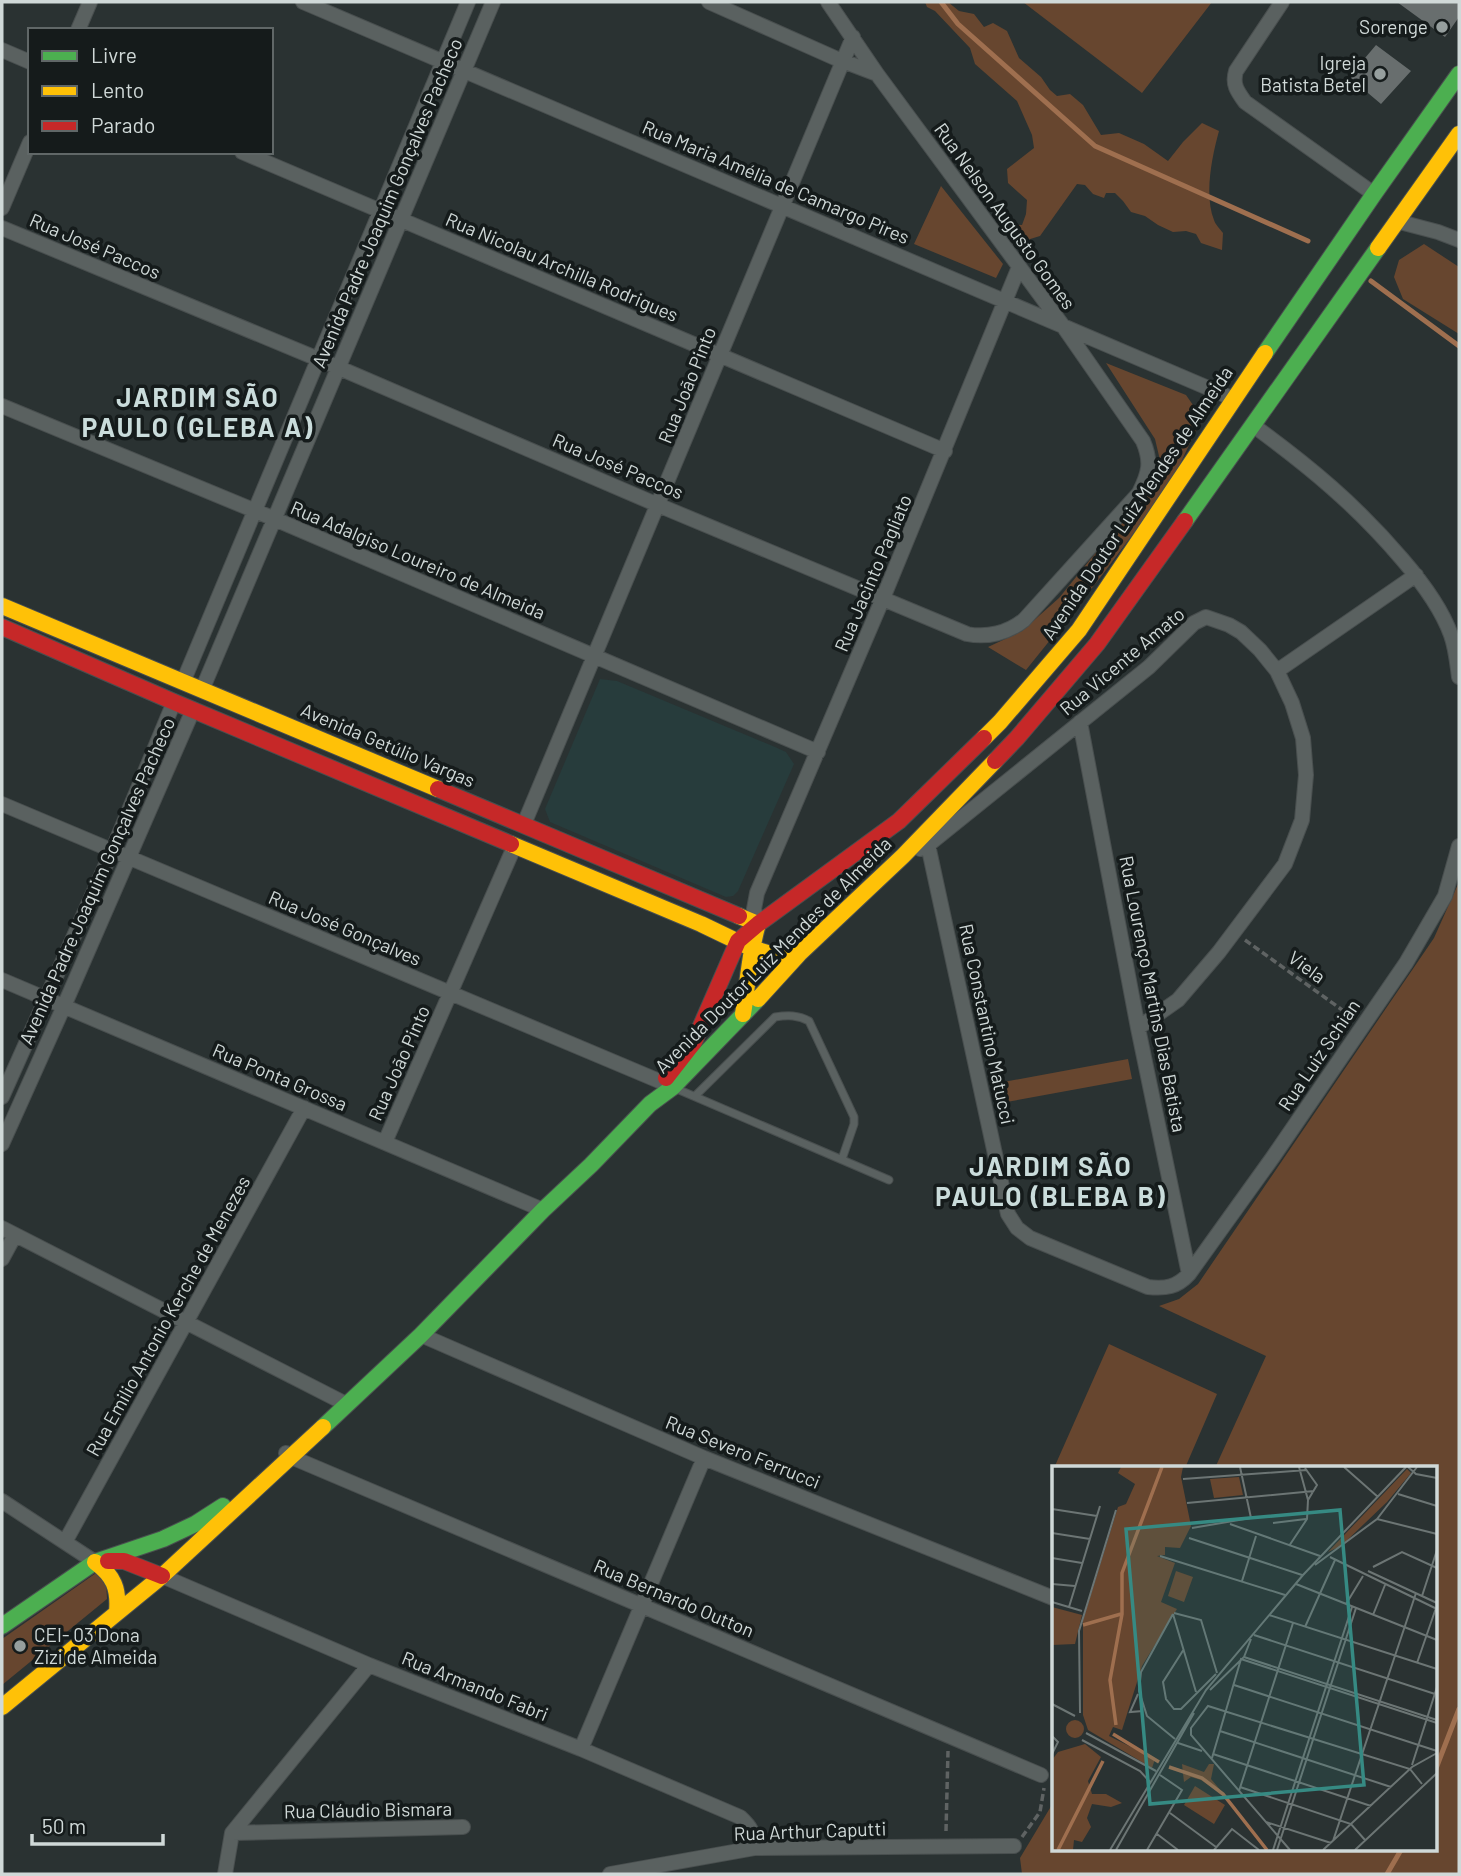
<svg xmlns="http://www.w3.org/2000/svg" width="1461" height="1876" font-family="Barlow,sans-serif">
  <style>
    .built { fill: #273c3c }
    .green { fill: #67462f }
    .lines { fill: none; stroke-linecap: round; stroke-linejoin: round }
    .stream { stroke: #9f6f4f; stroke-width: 5 }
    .building { fill: #686e6e }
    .lane-casing { stroke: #494f4f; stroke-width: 9 }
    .street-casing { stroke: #494f4f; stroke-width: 16 }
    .fast-casing { stroke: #494f4f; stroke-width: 18 }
    .slow-casing { stroke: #494f4f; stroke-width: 18 }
    .jam-casing { stroke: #494f4f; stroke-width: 18 }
    .path { stroke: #5f6363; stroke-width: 3.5; stroke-dasharray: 7 3.5; stroke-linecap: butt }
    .lane { stroke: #5a6160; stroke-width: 7 }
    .street { stroke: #5a6160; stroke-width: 14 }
    .fast { stroke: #4caf50; stroke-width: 16 }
    .slow { stroke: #ffc107; stroke-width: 16 }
    .jam { stroke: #c62828; stroke-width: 16 }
    .poi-dot { fill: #969f9e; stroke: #151b1b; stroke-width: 2.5 }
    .labels { text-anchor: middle; stroke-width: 7; stroke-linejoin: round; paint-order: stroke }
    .poi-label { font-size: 19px; fill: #d0d9d8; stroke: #151b1b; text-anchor: end }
    .street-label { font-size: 19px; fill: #d0d9d8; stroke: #151b1b }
    .district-label { font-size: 26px; font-weight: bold; letter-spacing: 2px; fill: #cadcdb; stroke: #151b1b }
    .inset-river { fill: none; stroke: #9f6f4f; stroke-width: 3.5 }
    .inset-road { fill: none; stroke: #6c7574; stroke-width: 2 }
    .view { fill: #368a83; fill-opacity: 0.15; stroke: #368a83; stroke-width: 3.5 }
    .inset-edge { fill: none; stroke: #d0d9d8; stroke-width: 3.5 }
  </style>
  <rect width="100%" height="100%" fill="#2a3232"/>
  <path class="built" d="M600 679 617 681 775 747 786 752 794 764 738 891 733 896 726 897 550 822 545 809Z"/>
  <path class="green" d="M925 2H948L959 11 974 14 984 27 993 23 1007 31 1019 58 1041 77 1050 90 1057 96 1070 94 1083 105 1101 135 1119 133 1144 144 1168 161 1183 142 1202 123 1219 131C1212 156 1204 195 1214 220 1215 224 1220 229 1223 233L1222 250 1201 243 1196 234 1186 231 1173 232 1158 225 1145 216 1131 212 1123 201 1115 193H1106L1104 198 1093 194 1085 185 1077 184 1040 236 1027 240 1012 238 1003 232V224L1022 225 1026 214 1027 200 1008 183 1007 169 1034 148 1032 135 1017 101 975 64 970 48 935 11 927 7Z
    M1023 2H1212L1142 93Z
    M941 186 1003 264 996 278 914 244Z
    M1424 244 1459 267V334L1403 299 1394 277 1399 260Z
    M1106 363 1186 395 1202 418 1171 483 1100 578 1026 670 988 647 1022 631 1059 598 1124 518 1163 473 1155 439Z
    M1459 882V1874H1022L1020 1858 1053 1803V1850H1435V1468H1215L1266 1356 1159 1306 1179 1299 1198 1284 1434 938Z
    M1128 1059 1132 1079 1001 1103 998 1083Z
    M1109 1344 1217 1394 1185 1468H1054Z
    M99 1571 106 1580 107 1599 2 1685V1639Z"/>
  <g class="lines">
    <path class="stream" d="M941 2 958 24 1095 146 1308 241
      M1371 281 1459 346
      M1435 1771 1459 1709
      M1387 1874 1401 1850"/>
  </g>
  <path class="building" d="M1397 2H1459V17L1445 37Z
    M1376 45 1411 71 1381 104 1349 77Z"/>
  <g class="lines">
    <g class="lane-casing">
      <path id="lane" d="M677 1089 889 1180
        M695 1096 775 1017C788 1015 798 1015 809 1021L854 1117V1124L842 1159"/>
    </g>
    <g class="street-casing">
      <path id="street" d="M303 2 1234 399
        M709 2 835 58 877 74
        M1282 2 1236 71C1232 84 1237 91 1245 102L1374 194
        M78 30 90 2
        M2 50 30 62
        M242 152 945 451
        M2 208 30 142
        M1396 221 1438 232 1459 240
        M2 228 323 361 658 505 967 634C987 638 1008 633 1024 620L1139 493C1149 473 1152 462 1143 441L1063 326 877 74 828 2
        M2 406 270 517 818 752
        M1254 426C1310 467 1356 505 1402 559 1421 581 1441 607 1451 635 1456 649 1457 663 1459 677
        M1277 671 1416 575
        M183 682 468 2
        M202 690 493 2
        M1080 722 1138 1028 1189 1274
        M2 804 671 1086
        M524 824 853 37
        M928 845 1008 1214 1017 1228 1030 1238 1148 1287C1166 1289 1177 1287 1189 1274L1273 1157 1406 963 1445 896 1459 846
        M920 849 928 845 1149 667 1194 623 1206 617 1229 625 1241 632 1260 650 1277 671 1292 703 1303 738 1306 775 1302 820 1285 864 1219 952 1178 1000 1138 1028
        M758 924 754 909 757 893 883 598 1019 267
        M2 980 543 1210
        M2 1097 112 851 174 702
        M385 1142 515 845
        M2 1144 64 1006 193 710
        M2 1228 346 1404
        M2 1259 15 1235
        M421 1335 704 1458 1053 1598
        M286 1453 291 1457 1041 1775
        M2 1501 95 1562
        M65 1542 304 1108
        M162 1576 369 1665 581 1749 740 1817C752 1828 753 1832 755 1848
        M581 1749 704 1458
        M232 1833 463 1827
        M225 1874 232 1833 369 1665
        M610 1874 755 1848 1014 1846"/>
    </g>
    <g class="fast-casing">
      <path id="fast" d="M1265 353 1374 194 1459 74
        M1185 521 1378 248
        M323 1427 421 1335 543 1210 591 1165 650 1104 673 1087 758 999
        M2 1626 95 1562 163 1539 195 1524 223 1506"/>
    </g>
    <g class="slow-casing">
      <path id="slow" d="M1378 248 1459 134
        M2 606 438 789
        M984 738 1000 722 1079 630 1265 353
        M511 844 701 924 751 948 774 955 799 954
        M739 916 758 924C749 953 748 984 743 1014
        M758 999 799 954 903 856 995 761
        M95 1562C114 1576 119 1589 117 1612
        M2 1707 162 1576 323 1427"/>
    </g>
    <g class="jam-casing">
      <path id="jam" d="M2 627 174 702 511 844
        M995 761 1017 738 1097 644 1185 521
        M438 789 739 916
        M666 1078 694 1042 738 941 758 924 899 821 984 738
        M108 1561H124L162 1576"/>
    </g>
    <path class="path" d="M1245 940 1352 1017
      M946 1831 948 1751
      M1022 1837 1040 1812 1044 1788"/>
    <use href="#lane" class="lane"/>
    <use href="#street" class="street"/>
    <use href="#fast" class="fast"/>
    <use href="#slow" class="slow"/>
    <use href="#jam" class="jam"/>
  </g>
  <g class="poi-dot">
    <circle cx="1442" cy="27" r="7"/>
    <circle cx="1380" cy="74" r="7"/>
    <circle cx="20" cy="1646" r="7"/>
  </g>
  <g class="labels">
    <g class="poi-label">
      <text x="1428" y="34">Sorenge</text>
      <text x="1366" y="70">Igreja<tspan x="1366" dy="22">Batista Betel</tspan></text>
      <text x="34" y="1642" text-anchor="start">CEI- 03 Dona<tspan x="34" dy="22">Zizi de Almeida</tspan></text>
    </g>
    <g class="street-label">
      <text transform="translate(776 182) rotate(23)" y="7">Rua Maria Amélia de Camargo Pires</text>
      <text transform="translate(387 203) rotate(-67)" y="7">Avenida Padre Joaquim Gonçalves Pacheco</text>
      <text transform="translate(1005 216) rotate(54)" y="7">Rua Nelson Augusto Gomes</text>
      <text transform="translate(95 246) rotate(23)" y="7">Rua José Paccos</text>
      <text transform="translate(562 267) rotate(23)" y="7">Rua Nicolau Archilla Rodrigues</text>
      <text transform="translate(687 385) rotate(-68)" y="7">Rua João Pinto</text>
      <text transform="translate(618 466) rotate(23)" y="7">Rua José Paccos</text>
      <text transform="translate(1137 503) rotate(-56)" y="7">Avenida Doutor Luiz Mendes de Almeida</text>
      <text transform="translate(418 560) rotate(23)" y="7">Rua Adalgiso Loureiro de Almeida</text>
      <text transform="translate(873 573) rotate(-67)" y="7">Rua Jacinto Pagliato</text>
      <text transform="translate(1122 661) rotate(-40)" y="7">Rua Vicente Amato</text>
      <text transform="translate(388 745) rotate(23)" y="7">Avenida Getúlio Vargas</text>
      <text transform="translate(97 881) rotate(-66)" y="7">Avenida Padre Joaquim Gonçalves Pacheco</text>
      <text transform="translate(345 928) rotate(23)" y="7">Rua José Gonçalves</text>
      <text transform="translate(773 955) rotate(-45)" y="7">Avenida Doutor Luiz Mendes de Almeida</text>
      <text transform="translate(1307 967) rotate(36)" y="7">Viela</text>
      <text transform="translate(1153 994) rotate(79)" y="7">Rua Lourenço Martins Dias Batista</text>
      <text transform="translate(987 1024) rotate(78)" y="7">Rua Constantino Matucci</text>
      <text transform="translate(1319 1055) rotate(-56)" y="7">Rua Luiz Schian</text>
      <text transform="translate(399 1063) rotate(-66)" y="7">Rua João Pinto</text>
      <text transform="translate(280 1077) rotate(23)" y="7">Rua Ponta Grossa</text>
      <text transform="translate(168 1316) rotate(-61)" y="7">Rua Emilio Antonio Kerche de Menezes</text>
      <text transform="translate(743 1452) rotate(22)" y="7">Rua Severo Ferrucci</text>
      <text transform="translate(674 1598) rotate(23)" y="7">Rua Bernardo Outton</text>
      <text transform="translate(475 1686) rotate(22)" y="7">Rua Armando Fabri</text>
      <text transform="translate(368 1810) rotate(-1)" y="7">Rua Cláudio Bismara</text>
      <text transform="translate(810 1831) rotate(-2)" y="7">Rua Arthur Caputti</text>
    </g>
    <g class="district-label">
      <text x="198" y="407">JARDIM SÃO<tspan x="198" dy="30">PAULO (GLEBA A)</tspan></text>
      <text x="1051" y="1176">JARDIM SÃO<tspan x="1051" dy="30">PAULO (BLEBA B)</tspan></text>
    </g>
  </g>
  <g transform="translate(1052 1466)">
    <rect width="385" height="385" fill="#2a3232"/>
    <path d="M69 1H131L129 11 139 60 128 82 113 81V89L105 90 123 97 109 136 125 143 90 200 70 264 61 261 57 270 103 293 100 302 36 264 31 249V154L66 41 74 38 83 18 66 7ZM355 3 359 7 335 36 289 80 276 86ZM187 11 191 29 162 32 158 13ZM124 105 141 111 132 136 116 130ZM0 141 30 149 23 178 0 179ZM14 263a9 9 0 1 1 18 0a9 9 0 1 1-18 0ZM33 278 49 291 36 315 40 328H54L70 337 59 341 40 338 35 352 39 361 30 376 22 374 21 384H0V294L6 286ZM130 298 152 306 157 298H162L159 313 176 333 149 314 139 311 132 316ZM143 320 173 339 162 358 132 339Z" fill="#67462f"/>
    <path class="inset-river" d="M31 159 69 148M64 259 58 214 70 148V107L110 1M61 268 107 296M117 301 150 312 171 328 215 384M6 384 51 295"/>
    <path class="inset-road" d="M247 1 256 34M292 1 326 31M356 1 364 8 385 12M131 13 255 4M346 28 385 40M135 37 262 25M0 43 45 50M325 53 385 68M221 57 254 53M178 58 268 90M140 62 199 52 188 1M0 67 38 73M137 72 250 109M237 80 255 53 256 34 265 19 253 2M108 90 233 129M278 91 385 143M0 92 30 97M263 99 325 53 365 1M321 101 350 86 385 102M316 105 385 137M190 115 204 70M0 118 23 120M244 118 385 174M370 130 385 84M0 136 30 145M294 138 311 110M17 141 48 40M122 147 149 154 165 207M121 148 89 206 87 225 95 250 123 273M121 148 144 226M217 149 385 203M321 149 333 119M253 161 283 94M202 169 383 228M132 183 111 216 114 233 122 243H129L164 208M192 191 385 254M365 197 384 142M182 219 385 285M158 224 192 191 199 173M86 228 78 246 91 245M0 238 23 250M28 247 27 165 64 44M168 265 339 321M34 267 104 305M0 270 6 276 0 288M30 274 88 305 98 316M126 277 150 285M161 288 319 340M160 292 189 193 385 257M360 299 385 221M188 321 299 358 313 374M187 325 241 157M118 347 164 381M214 356 279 377M105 368 126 384M281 375 364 127M58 384 154 224 251 109 354 1M64 384 142 247M95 384 130 324 108 309M162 384 180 363 207 384M221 384 300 141M225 384 304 142M238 384 139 269V262L156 240 358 303 370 318M271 384 360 301 385 287M303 384 385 307"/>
    <path class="view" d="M288 44 312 319 98 338 74 63Z"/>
    <rect width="385" height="385" class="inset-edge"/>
  </g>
  <rect width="1461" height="1876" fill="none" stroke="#d0d9d8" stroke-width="7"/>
  <rect x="28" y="28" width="245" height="126" fill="#151b1b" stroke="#606767" stroke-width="2"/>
  <rect x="42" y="51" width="35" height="10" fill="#4caf50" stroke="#606767" stroke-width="2"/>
  <text x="91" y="63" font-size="21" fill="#d0d9d8">Livre</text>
  <rect x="42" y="86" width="35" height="10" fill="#ffc107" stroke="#606767" stroke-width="2"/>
  <text x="91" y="98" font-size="21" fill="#d0d9d8">Lento</text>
  <rect x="42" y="121" width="35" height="10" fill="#c62828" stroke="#606767" stroke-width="2"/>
  <text x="91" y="133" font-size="21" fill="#d0d9d8">Parado</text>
  <path d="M32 1834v10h131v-10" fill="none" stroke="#d0d9d8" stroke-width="3.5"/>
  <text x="42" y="1834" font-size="21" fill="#d0d9d8" stroke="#151b1b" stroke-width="5" paint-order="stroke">50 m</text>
</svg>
